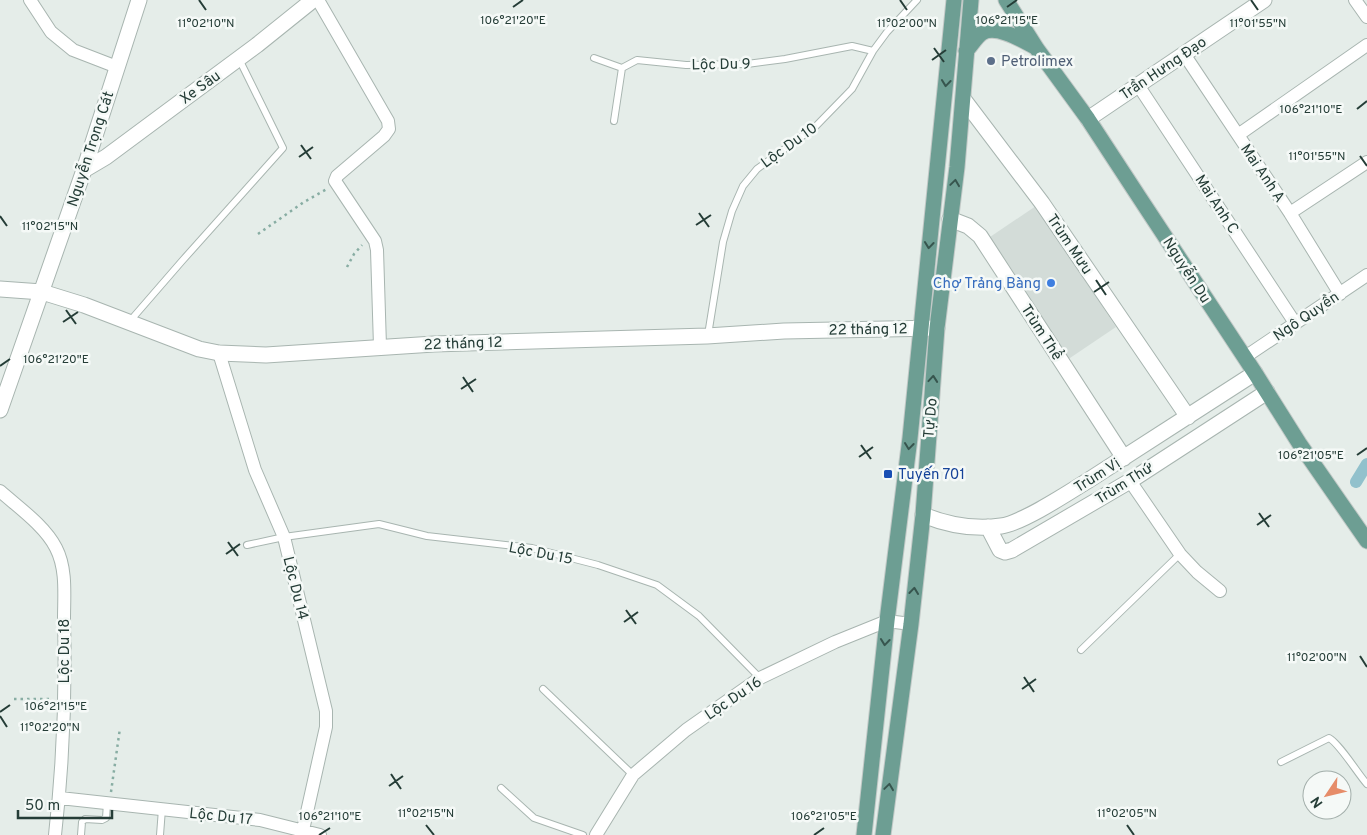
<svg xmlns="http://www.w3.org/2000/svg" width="1367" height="835" font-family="Overpass,sans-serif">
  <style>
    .built { fill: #d3dcd8 }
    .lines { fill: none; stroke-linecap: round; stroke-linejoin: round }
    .canal { stroke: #92c1cc; stroke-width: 12 }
    .service-casing { stroke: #a8b5b0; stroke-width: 8 }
    .minor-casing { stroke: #a8b5b0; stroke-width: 14 }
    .tertiary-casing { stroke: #a8b5b0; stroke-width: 17 }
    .primary-casing { stroke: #c2c9c7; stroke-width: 17 }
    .path { stroke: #88ada3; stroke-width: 2.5; stroke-dasharray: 2.5 4; stroke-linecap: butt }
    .service { stroke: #fff; stroke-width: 6 }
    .minor { stroke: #fff; stroke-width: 12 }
    .tertiary { stroke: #fff; stroke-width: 15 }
    .primary { stroke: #6d9e93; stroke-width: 15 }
    .oneway { stroke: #37554e }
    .ticks { fill: none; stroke: #253d37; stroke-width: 2 }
    .service-dot { fill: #5c6f8a; stroke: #f5f9f7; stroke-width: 2 }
    .shop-dot { fill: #3f7fe0; stroke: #f5f9f7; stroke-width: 2 }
    .transit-dot { fill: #1a4fb4; stroke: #f5f9f7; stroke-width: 2 }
    .labels { text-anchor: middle; stroke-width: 5; stroke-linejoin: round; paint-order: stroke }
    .service-label { font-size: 15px; fill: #4e5e75; stroke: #f5f9f7; text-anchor: start }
    .street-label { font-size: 15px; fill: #253d37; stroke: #f5f9f7 }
    .shop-label { font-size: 15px; fill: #366cbe; stroke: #f5f9f7; text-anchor: end }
    .transit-label { font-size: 15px; fill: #164399; stroke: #f5f9f7; text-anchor: start }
    .ticks-label { font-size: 12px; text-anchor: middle; fill: #253d37; stroke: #f5f9f7; stroke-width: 5; stroke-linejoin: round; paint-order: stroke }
  </style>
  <rect width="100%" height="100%" fill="#e5ede9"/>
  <path class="built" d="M1036 206 1116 327 1067 360 987 239Z"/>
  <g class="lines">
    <path class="canal" d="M1356 482 1367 464"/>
    <g class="service-casing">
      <path id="service" d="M594 58 622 68
        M614 121 622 68 637 60 686 65 747 64 785 59 852 46 873 51
        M130 321 182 261 283 148 239 59
        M708 335 723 242 732 211 743 186 757 169 816 126 852 89 873 51 887 32 917 0
        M247 545 284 537 379 524 427 536 532 548 598 565 657 585 699 616 760 678
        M1081 650 1180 554
        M543 689 633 775
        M1281 762 1329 738C1339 743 1358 774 1367 784
        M501 788 534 818 583 835
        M81 835 82 822 85 819 102 820 106 818 107 803
        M160 835 162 809"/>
    </g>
    <g class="minor-casing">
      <path id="minor" d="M30 0 51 32 73 50 117 67
        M318 0 388 121 389 129 384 136 337 176 335 181 375 241 377 250 380 346
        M1355 0 1367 17
        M1184 54 1290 213 1340 294
        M1138 85 1295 323
        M1238 135 1367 45
        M1290 213 1367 162
        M219 353 255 470 284 537 326 711V727L303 830
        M1245 357 1367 275
        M1130 481 1180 554 1197 572 1220 591
        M0 491C18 507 45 526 56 548 67 569 64 596 64 619 66 690 63 764 55 835
        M60 798 260 820 320 835
        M596 835 633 775 686 730 760 678 835 642 887 621 911 624"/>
    </g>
    <g class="tertiary-casing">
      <path id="tertiary" d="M964 100 1042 203 1188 417
        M1088 119 1264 0
        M84 170 106 157 257 45 313 0
        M950 219 968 226 980 236 1124 458
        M0 289 42 292 84 305 199 349 219 353 266 355 434 344 707 336 784 331 937 328
        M0 410 84 170 139 0
        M923 515C948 525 974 530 1001 526 1023 523 1071 491 1092 478 1146 443 1201 408 1255 373
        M988 527 1000 550 1005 552 1012 550 1130 481 1267 392"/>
    </g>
    <g class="primary-casing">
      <path id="primary" d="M1006 0 1037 49 1088 119 1139 197 1255 373 1299 443 1367 541
        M966 51C971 46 976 37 982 33 996 24 1022 40 1035 47
        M864 835 887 621 910 438 954 0
        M883 835 911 624 923 515 937 328 957 167 971 0"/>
    </g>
    <path class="path" d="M258 234 304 202 327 189
      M347 267 354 254 362 245
      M14 699H52
      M111 792 120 728"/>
    <use href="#service" class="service"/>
    <use href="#minor" class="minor"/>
    <use href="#tertiary" class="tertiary"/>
    <use href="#primary" class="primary"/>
  </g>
  <defs><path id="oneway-chevron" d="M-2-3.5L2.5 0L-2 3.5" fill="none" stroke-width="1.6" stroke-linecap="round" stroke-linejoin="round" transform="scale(1.25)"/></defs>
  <g class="oneway">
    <use href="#oneway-chevron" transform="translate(946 83) rotate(96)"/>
    <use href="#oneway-chevron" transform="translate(955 183) rotate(-82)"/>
    <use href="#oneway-chevron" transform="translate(929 245) rotate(96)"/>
    <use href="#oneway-chevron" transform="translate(933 379) rotate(-85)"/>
    <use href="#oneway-chevron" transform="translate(909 446) rotate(97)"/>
    <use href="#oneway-chevron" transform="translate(914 591) rotate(-84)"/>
    <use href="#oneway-chevron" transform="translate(885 642) rotate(96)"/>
    <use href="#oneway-chevron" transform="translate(889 787) rotate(-82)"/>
  </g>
  <path class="ticks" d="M199 0 206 10M900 0 907 10M1251 0 1258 10M513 7 523 0M1007 7 1017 0M934 48 944 62M932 60 946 50M1357 109 1367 101M301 145 311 159M1360 156 1367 166M299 157 313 147M699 213 709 227M0 216 7 226M696 225 711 215M1096 280 1106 295M1094 292 1109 282M66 310 76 324M63 322 78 312M0 366 10 359M463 377 473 392M461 389 476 379M861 445 871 459M1357 455 1367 448M859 457 873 447M1259 513 1269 527M1257 525 1271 515M228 542 238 556M226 554 240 544M626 610 636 624M624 622 638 612M1360 656 1367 667M1024 677 1034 692M1022 689 1036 679M0 712 10 705M0 716 7 727M391 774 401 789M389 786 403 776M426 825 434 835M1127 825 1134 835M319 835 330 828M814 835 824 828"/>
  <circle class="service-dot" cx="991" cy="61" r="5"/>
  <circle class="shop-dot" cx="1051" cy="283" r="5"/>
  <rect class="transit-dot" x="883" y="469" width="10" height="10" rx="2.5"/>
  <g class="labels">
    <g class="service-label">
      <text x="1001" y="66">Petrolimex</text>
    </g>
    <g class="street-label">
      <text transform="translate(721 64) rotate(-1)" y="5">Lộc Du 9</text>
      <text transform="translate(1163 68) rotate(-34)" y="5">Trần Hưng Đạo</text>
      <text transform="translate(200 87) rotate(-36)" y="5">Xe Sâu</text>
      <text transform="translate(789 145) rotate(-36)" y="5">Lộc Du 10</text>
      <text transform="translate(90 149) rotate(-72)" y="5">Nguyễn Trọng Cát</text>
      <text transform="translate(1263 173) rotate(56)" y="5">Mai Anh A</text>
      <text transform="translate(1217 204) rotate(57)" y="5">Mai Anh C</text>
      <text transform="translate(1070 244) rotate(56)" y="5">Trùm Mưu</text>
      <text transform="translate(1187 270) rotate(57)" y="5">Nguyễn Du</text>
      <text transform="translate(1306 316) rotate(-34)" y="5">Ngô Quyền</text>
      <text transform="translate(868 329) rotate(-1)" y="5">22 tháng 12</text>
      <text transform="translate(1042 332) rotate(57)" y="5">Trùm Thể</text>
      <text transform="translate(463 343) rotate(-2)" y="5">22 tháng 12</text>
      <text transform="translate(930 418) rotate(-85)" y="5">Tự Do</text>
      <text transform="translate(1097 475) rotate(-32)" y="5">Trùm Vị</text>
      <text transform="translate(1124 483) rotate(-32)" y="5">Trùm Thứ</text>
      <text transform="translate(541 553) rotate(11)" y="5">Lộc Du 15</text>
      <text transform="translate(296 588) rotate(76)" y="5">Lộc Du 14</text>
      <text transform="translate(64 651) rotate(-90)" y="5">Lộc Du 18</text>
      <text transform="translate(733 698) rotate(-34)" y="5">Lộc Du 16</text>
      <text transform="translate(221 816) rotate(6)" y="5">Lộc Du 17</text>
    </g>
    <g class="shop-label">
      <text x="1041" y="288">Chợ Trảng Bàng</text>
    </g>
    <g class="transit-label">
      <text x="898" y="479">Tuyến 701</text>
    </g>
  </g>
  <g class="ticks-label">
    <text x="513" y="24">106°21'20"E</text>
    <text x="1007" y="24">106°21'15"E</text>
    <text x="206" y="27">11°02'10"N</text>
    <text x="1258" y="27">11°01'55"N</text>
    <text x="907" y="27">11°02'00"N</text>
    <text x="1311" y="113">106°21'10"E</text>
    <text x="1317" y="160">11°01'55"N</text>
    <text x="50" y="230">11°02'15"N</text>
    <text x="56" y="363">106°21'20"E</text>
    <text x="1311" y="459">106°21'05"E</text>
    <text x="1317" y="661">11°02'00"N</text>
    <text x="56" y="710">106°21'15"E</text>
    <text x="50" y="731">11°02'20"N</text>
    <text x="426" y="817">11°02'15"N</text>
    <text x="1127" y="817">11°02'05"N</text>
    <text x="330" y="820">106°21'10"E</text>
    <text x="824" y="820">106°21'05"E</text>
  </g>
  <g transform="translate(1327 795) rotate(235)"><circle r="24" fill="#f5f9f7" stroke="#a2aeaa"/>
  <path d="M0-4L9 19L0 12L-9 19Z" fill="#e68c69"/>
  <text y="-8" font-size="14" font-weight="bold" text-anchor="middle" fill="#253d37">N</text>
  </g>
  <path d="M18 810v8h94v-8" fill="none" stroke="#253d37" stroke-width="2.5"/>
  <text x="25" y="810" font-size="15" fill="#253d37" stroke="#f5f9f7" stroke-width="4" paint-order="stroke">50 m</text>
</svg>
